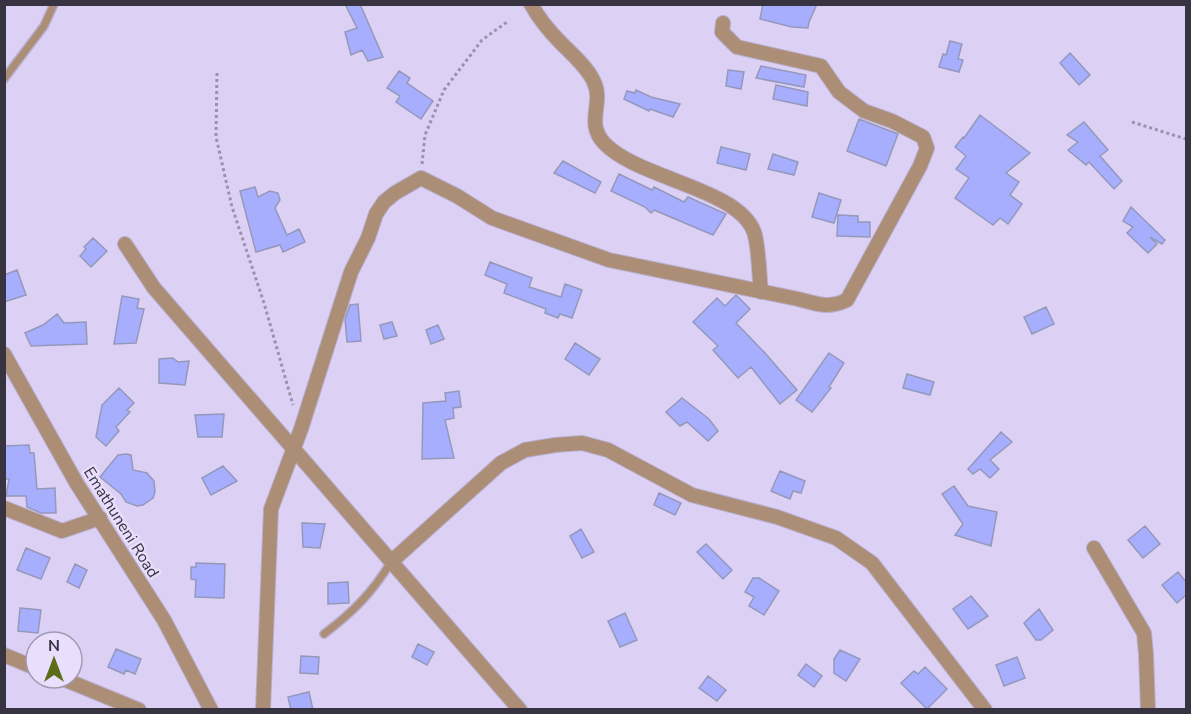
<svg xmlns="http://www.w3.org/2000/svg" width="1191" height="714" font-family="'Nunito Sans',sans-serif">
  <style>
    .building { fill: #a7aefe; stroke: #9498bb; stroke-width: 1.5 }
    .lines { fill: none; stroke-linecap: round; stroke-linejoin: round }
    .service-casing { stroke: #b8aecd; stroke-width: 10 }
    .minor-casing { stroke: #b8aecd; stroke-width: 16 }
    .path { stroke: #9a91ac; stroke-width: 3; stroke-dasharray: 3 3; stroke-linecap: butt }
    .service { stroke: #ac8d75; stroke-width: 7 }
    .minor { stroke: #ac8d75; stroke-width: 14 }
    .labels { text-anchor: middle; stroke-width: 4.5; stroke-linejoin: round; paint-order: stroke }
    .street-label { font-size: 16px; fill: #383341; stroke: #e9dffd }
  </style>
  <rect width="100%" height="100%" fill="#dcd1f5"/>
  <path class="building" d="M345 4H360L383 57 368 61 362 50 351 55 345 32 357 28Z
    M763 4H817L809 22 808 28 792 27 760 19Z
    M950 41 962 44 958 59 963 60 959 72 939 67 943 54 946 55Z
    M1070 53 1090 75 1079 85 1060 63Z
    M761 66 806 75 804 87 756 78Z
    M728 70 744 72 741 89 726 86Z
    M399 71 410 78 407 83 433 101 421 119 396 102 400 96 387 88Z
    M776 85 808 92 807 106 773 99Z
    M636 90 651 97 680 104 673 117 650 109 649 111 624 99 627 91 635 93Z
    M980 115 1030 153 1006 173 1019 182 1010 195 1022 204 1008 224 1000 218 993 225 955 198 969 178 956 169 966 156 955 147 963 137 964 138Z
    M859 119 898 134 886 166 847 151Z
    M1084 122 1108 150 1100 156 1122 181 1114 189 1089 162 1086 165 1068 150 1078 142 1067 135Z
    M721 147 750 154 746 170 717 163Z
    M773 154 798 162 794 175 768 169Z
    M563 161 601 182 595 193 554 173Z
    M619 174 652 190 654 187 684 202 688 197 726 214 713 235 654 210 651 213 645 207 611 191Z
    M255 187 258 197 270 191 278 193 280 200 275 208 287 235 299 229 305 242 283 252 280 245 256 252 240 191Z
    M819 193 841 200 834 223 812 217Z
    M1131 207 1165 240 1162 244 1150 237 1157 244 1148 253 1127 233 1133 227 1123 221Z
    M838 215 858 216V222H870V237L837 236Z
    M93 238 107 251 91 267 80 256 86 249 84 247Z
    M490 262 532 278 529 287 561 297 565 284 582 290 572 318 560 314 558 318 545 313 546 309 504 293 507 284 485 275Z
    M17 270 26 295 4 302V275Z
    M736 295 750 309 736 323 765 353 797 390 780 404 751 367 738 378 713 350 718 346 693 322 717 298 725 306Z
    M122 296 139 299 137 308 144 309 136 343 114 344Z
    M358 304 361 341 347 342 345 319 350 305Z
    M1046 307 1054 324 1032 334 1024 317Z
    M57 314 64 323 86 322 87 344 31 346 25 333 43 325Z
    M392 322 397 336 384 339 380 325Z
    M438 325 444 339 431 344 426 330Z
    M575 343 600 359 589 375 565 359Z
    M829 353 844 363 829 387 831 388 812 412 796 400Z
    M173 358 178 362 189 361 185 385 159 383V359Z
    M907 374 934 382 930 395 903 388Z
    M119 388 134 403 127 410 130 412 116 427 119 431 106 446 96 437 102 405Z
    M459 391 461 407 453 408 454 418 445 420 454 458 422 459 423 403 446 401 445 393Z
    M682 398 709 419 718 431 708 441 687 422 680 426 666 412Z
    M224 414 222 437H198L195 415Z
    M1001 432 1012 442 990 460 999 469 990 478 980 469 973 474 968 469Z
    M29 445 30 453H34L37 489 55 488 56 513H41L27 507 26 496H6L9 479H4L5 446Z
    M126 454 131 455 133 470 147 473 154 481 155 492 153 498 143 505 137 506 126 502 121 494 100 477 118 455Z
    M223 466 237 481 211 495 202 478Z
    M780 471 805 481 801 493 793 491 790 499 771 491Z
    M954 486 968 506 997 512 991 546 955 535 963 524 942 494Z
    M659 493 681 503 675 515 654 505Z
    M302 523 325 524 320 548 303 547Z
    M1145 526 1160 544 1143 558 1128 540Z
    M581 529 594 552 582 558 570 536Z
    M706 544 732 570 723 579 697 552Z
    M26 548 50 558 41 579 17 570Z
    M196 563 225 564 224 598 195 597 196 580 191 579V567H196Z
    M75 564 87 570 79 588 67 582Z
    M1178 572 1186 582V595L1177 603 1162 585Z
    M753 578H759L779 591 764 615 749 606 754 597 745 592Z
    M348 582 349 603 328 604V583Z
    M971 596 988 616 968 629 953 609Z
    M20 608 41 610 38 633 18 631Z
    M1039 609 1053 630 1041 640H1036L1024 623Z
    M625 613 637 640 620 647 608 621Z
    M418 644 434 652 427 665 412 657Z
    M116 649 141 659 135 674 126 670 124 674 108 667Z
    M840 650 860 659 846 681 834 673V659Z
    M301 656 319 657 318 674 300 673Z
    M1017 657 1025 678 1004 686 996 665Z
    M806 664 822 676 814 687 798 675Z
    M925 667 947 689 927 709 901 683 914 671 918 674Z
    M708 676 726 690 717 701 699 688Z
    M309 692 313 710H291L288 697Z"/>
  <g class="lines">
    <g class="service-casing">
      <path id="service" d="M4 79 44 26 54 4
        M324 634C353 612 372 593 391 562"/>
    </g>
    <g class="minor-casing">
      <path id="minor" d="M531 4C539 19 550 32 562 44 573 55 588 68 594 82 604 104 585 122 604 143 638 179 738 188 754 232 759 246 759 276 761 292
        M125 244 154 288 520 710
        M4 354 77 484 164 620 211 710
        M4 508 62 531 100 518
        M1094 548 1144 633 1146 654 1148 710
        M392 561 501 463 525 450 555 445 582 443 608 450 692 495 777 517 836 538 872 563 985 710
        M4 655 36 668
        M61 678 139 710
        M263 710 271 509 301 429 351 272 368 238 376 214 384 202 395 193 421 178 457 196 492 218 609 260 798 299C817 304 828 309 847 300L920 166 927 148 923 137 892 121 864 111 839 92 821 66 737 47 722 32 723 23"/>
    </g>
    <path class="path" d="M217 73 216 137 232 207 264 303 293 405
      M1132 122 1186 139
      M422 164 425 135 444 90 482 40 507 22"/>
    <use href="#service" class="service"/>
    <use href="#minor" class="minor"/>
  </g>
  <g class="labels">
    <g class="street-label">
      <text transform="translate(122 522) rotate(58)" y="6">Emathuneni Road</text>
    </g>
  </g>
  <rect width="1191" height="714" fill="none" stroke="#383341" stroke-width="12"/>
  <g transform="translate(54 660)"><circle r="28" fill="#e9dffd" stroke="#a29ab2" stroke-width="1.5"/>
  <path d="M0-4.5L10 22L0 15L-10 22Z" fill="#5d6c18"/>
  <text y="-9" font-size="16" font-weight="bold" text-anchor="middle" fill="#383341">N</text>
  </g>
</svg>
